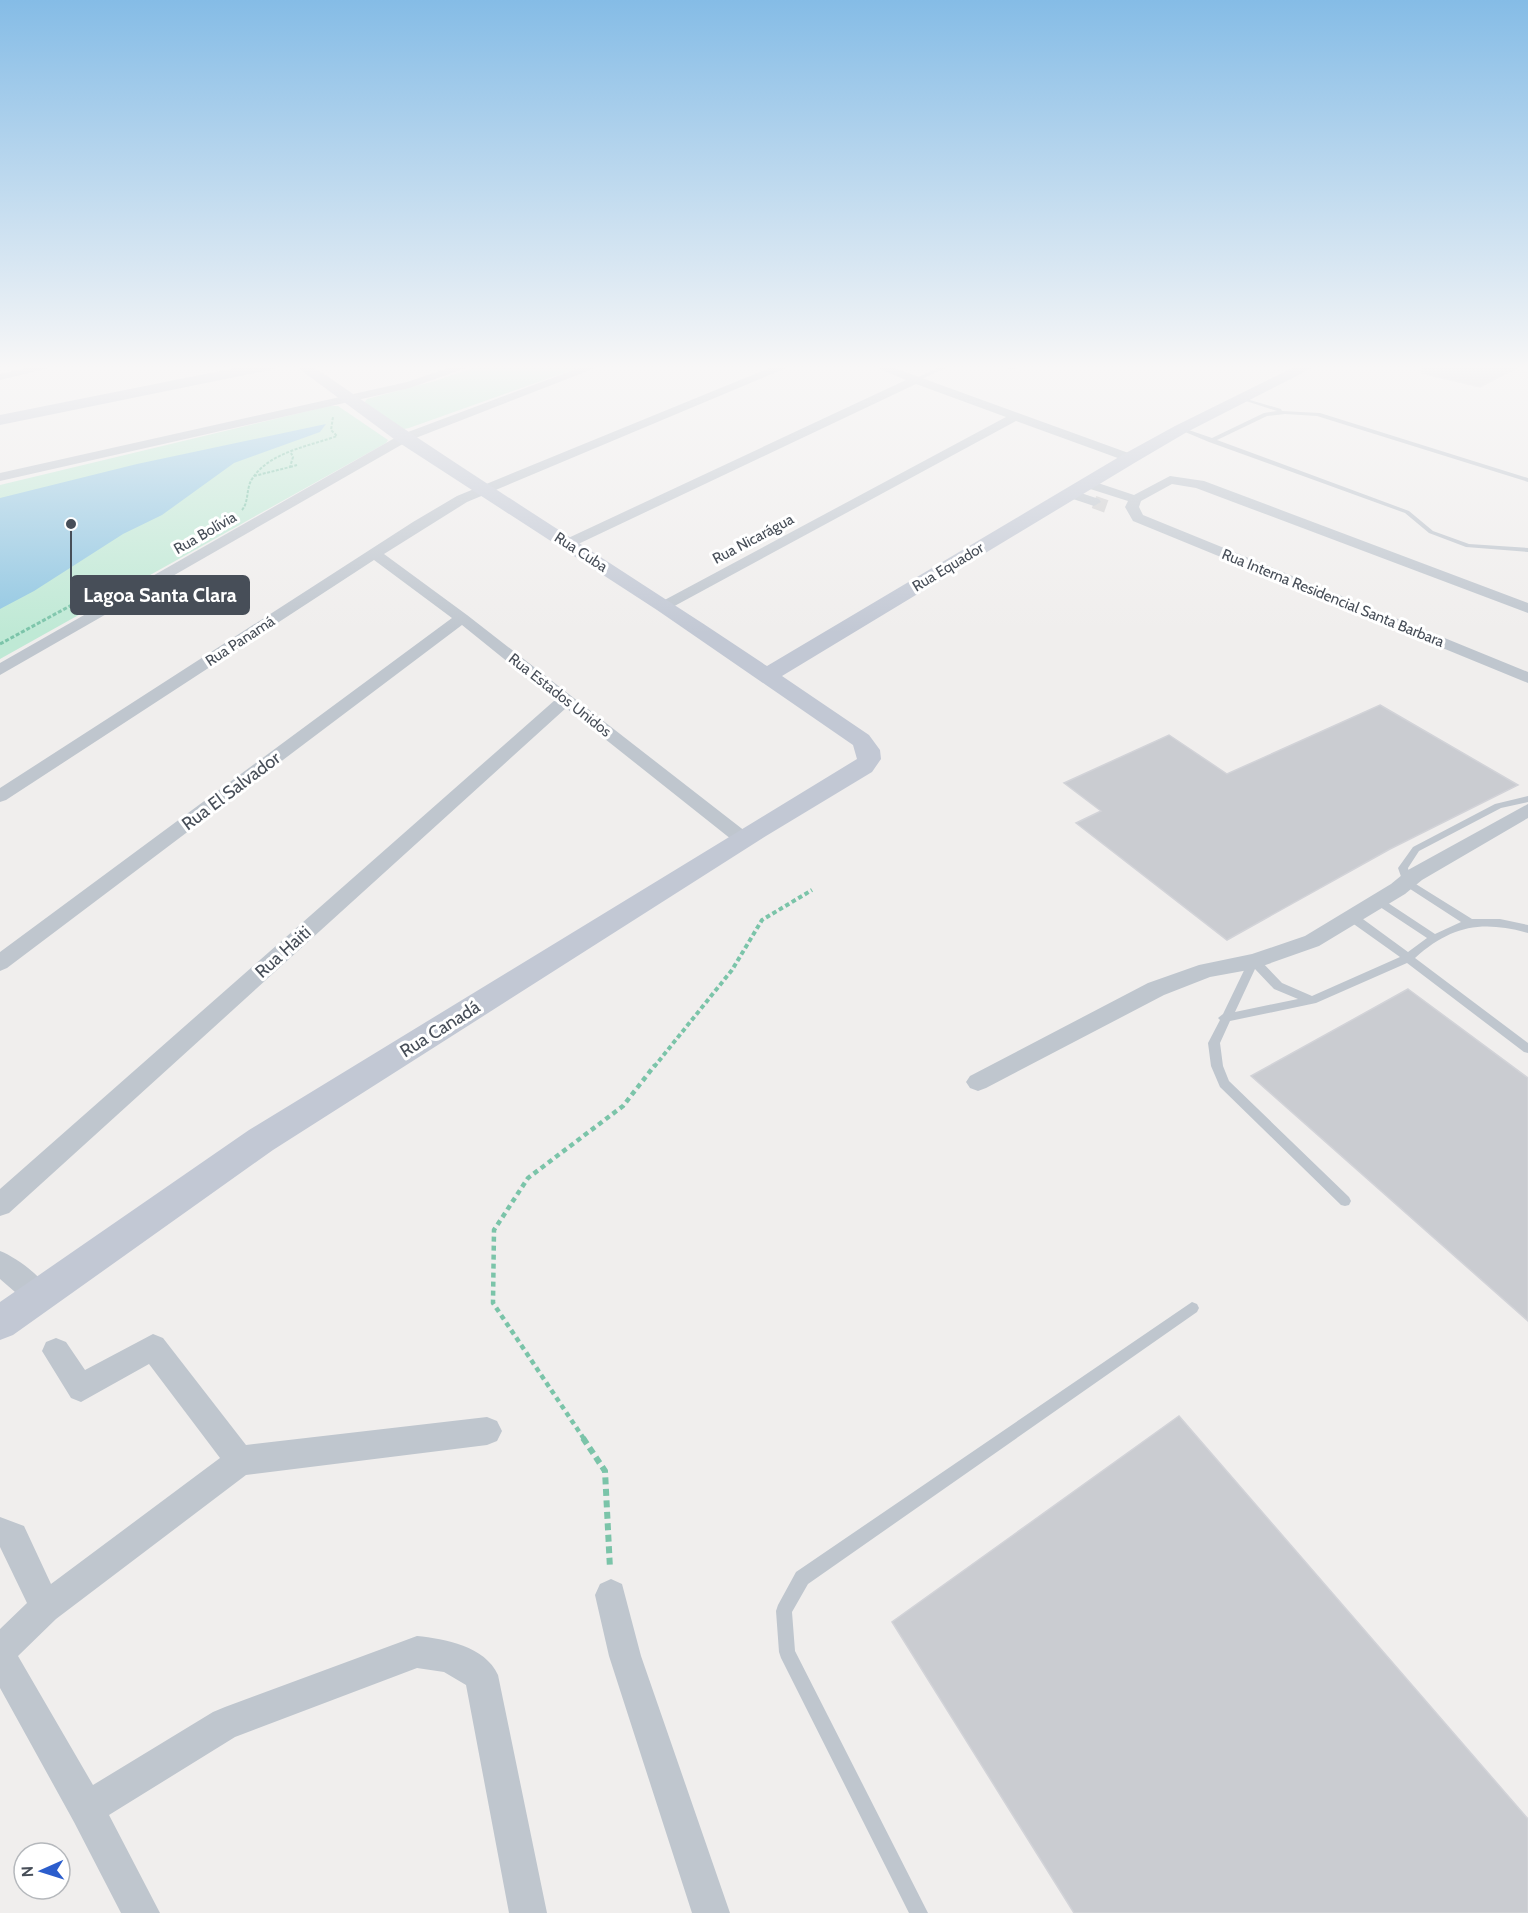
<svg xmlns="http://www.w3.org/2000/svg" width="1528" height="1913" font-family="Cabin,sans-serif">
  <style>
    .green { fill: #bfe9d5 }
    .water { fill: #91c7e2 }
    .building { fill: #caccd1; stroke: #d2d3d8; stroke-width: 1.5 }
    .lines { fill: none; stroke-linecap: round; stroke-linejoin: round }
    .street-tunnel { stroke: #cececf; stroke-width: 13; stroke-dasharray: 13 6; stroke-linecap: butt }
    .path-far4 { stroke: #7bc4a9; stroke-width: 2; stroke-dasharray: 3 1.5; stroke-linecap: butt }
    .path-far3 { stroke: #7bc4a9; stroke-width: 3; stroke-dasharray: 4 2; stroke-linecap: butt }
    .path-far2 { stroke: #7bc4a9; stroke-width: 4; stroke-dasharray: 4.5 3; stroke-linecap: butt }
    .path-far1 { stroke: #7bc4a9; stroke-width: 4.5; stroke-dasharray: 5 4; stroke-linecap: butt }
    .path { stroke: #7bc4a9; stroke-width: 6; stroke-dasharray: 7 4.5; stroke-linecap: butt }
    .lane { fill: #bfc6ce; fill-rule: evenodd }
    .street { fill: #bfc6ce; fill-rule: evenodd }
    .secondary { fill: #c2c8d4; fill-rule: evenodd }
    .labels { text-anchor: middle; stroke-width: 6; stroke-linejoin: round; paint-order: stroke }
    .far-street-label { font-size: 15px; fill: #474e58; stroke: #fff }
    .street-label { font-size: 18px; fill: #474e58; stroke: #fff }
    .leader { fill: none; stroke: #474e58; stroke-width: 2 }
    .callout-dot { fill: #474e58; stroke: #fff; stroke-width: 2 }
    .callout { fill: #474e58; stroke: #474e58; stroke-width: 2 }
    .callout-label { font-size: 20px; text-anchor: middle; font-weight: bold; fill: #fff }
  </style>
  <rect width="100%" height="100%" fill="#f0eeed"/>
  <path class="green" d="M481 365H586L409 428 404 429 364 403 367 399 435 381Z
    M329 406H338L388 440 386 443 0 659V485Z"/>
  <path class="water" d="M326 424 320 432 234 463 162 515 123 534 34 591 0 609V498L137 464Z"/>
  <path class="building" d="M1422 365H1522L1480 387 1421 373Z
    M1380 705 1518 785 1390 849 1227 940 1076 823 1101 811 1064 783 1169 735 1227 774Z
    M1408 989 1528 1078V1321L1251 1076Z
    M1179 1416 1528 1819V1913H1074L892 1622Z"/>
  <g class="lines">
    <path class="street-tunnel" d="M1094 502 1108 507"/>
    <path class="path-far4" d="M483 368 491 365
      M290 467 297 465
      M254 476 290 467 293 457 291 453
      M242 510C249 502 246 488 252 479 269 452 310 446 337 436L331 430 333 417"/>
    <path class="path-far3" d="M0 644 92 594"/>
    <path class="path-far2" d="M654 1067 732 970 762 920 812 890"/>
    <path class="path-far1" d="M584 1439 493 1303 494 1230 528 1178 623 1106 655 1065"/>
    <path class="path" d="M583 1438 605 1471 610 1569"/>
    <path class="lane" d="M944 365H952L917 381 912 380Z
      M996 365H1025L1012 370Z
      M1243 398 1281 409 1282 411 1320 413 1528 478V482L1317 416 1285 414 1267 416 1217 440 1409 511 1433 531 1469 544 1528 548V552L1466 547 1429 533 1405 513 1209 442 1178 429 1183 428 1212 438 1264 413 1277 411 1243 400Z
      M1528 796V802L1501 808 1419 851 1408 868 1411 881 1472 919H1500L1528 925V933C1481 920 1451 926 1415 958L1528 1043V1053L1524 1052 1407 963 1316 1003 1230 1021 1220 1043 1223 1066 1229 1081 1349 1197 1351 1201 1349 1205 1345 1206 1341 1205 1220 1087 1211 1066 1208 1043 1220 1020 1218 1018 1223 1014 1250 958H1258L1282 983 1312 996 1400 957 1348 920 1347 917 1348 914H1356L1408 952 1427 938 1374 903 1373 901 1374 899H1382L1435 934 1461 922 1404 885 1398 868 1413 847 1495 804ZM1255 969 1274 989 1298 999 1235 1012Z
      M1192 1302 1197 1304 1199 1308 1197 1312 808 1584 792 1612 795 1651 928 1913H909L781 1658 779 1652 776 1611 778 1605 796 1572Z"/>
    <path class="street" d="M39 365H62L0 380V374Z
      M457 365H474L410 388 0 481V473L407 382Z
      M587 365H603L408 441 0 675V663L400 435Z
      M777 365H793L467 502 384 554 467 615 750 835 753 839 750 843 743 845 736 843 566 708 9 1213 0 1216V1189L555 700 462 625 7 968 0 971V952L452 618 374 560 6 800 0 802V788L413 522 457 496Z
      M870 365H886L1134 455 1136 458 1134 461H1126L1016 421 669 609H659L656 606 659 603 1006 417 916 384 574 546 569 547 562 543 564 540 906 380Z
      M1170 476 1204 481 1528 603V613L1196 488 1172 484 1141 501 1139 507 1143 515 1528 672V683L1133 521 1125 507 1128 501 1084 487 1082 484 1089 480 1134 495Z
      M1072 490 1099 499 1101 502 1094 506 1067 497 1065 494Z
      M1528 804V818L1422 880 1405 894 1319 946 1254 969 1210 977 1164 995 986 1088 978 1091 970 1088 966 1082 970 1076 1148 983 1199 965 1252 954 1305 936 1391 884 1408 870Z
      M0 1251C18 1258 45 1279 52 1296L48 1305 39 1308 30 1305 0 1279Z
      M153 1334 163 1338 246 1445 487 1417 497 1421 502 1431 497 1441 487 1445 246 1475 56 1619 18 1656 93 1785 213 1712 225 1707 417 1636C445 1639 485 1646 498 1675L547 1913H509L466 1685 444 1672 417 1668 235 1737 109 1815 160 1913H121L74 1822 0 1688V1629L27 1603 0 1547V1517L24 1526 51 1584 220 1458 149 1364 81 1402 71 1398 42 1351 46 1342 56 1338 66 1342 85 1370Z
      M611 1579 622 1584 641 1656 730 1913H692L609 1656 595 1595 600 1584Z"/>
    <path class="secondary" d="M250 365H282L275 369 0 425V415Z
      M294 365H311C461 470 616 565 767 666L1124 454 1175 426 1298 365H1318L1187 432 1136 462 782 676 869 735 880 750 881 759 872 772 766 836 273 1150 13 1335 0 1340V1302L249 1130 857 759 853 745 657 610 398 442Z"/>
  </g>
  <linearGradient id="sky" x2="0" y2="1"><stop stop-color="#85bce6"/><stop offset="0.58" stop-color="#f8f7f7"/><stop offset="1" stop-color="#f8f7f7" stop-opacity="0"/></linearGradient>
  <rect width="1528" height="633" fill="url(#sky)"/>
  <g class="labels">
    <g class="far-street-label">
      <text transform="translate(205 533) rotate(-30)" y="5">Rua Bolívia</text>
      <text transform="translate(753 539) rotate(-28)" y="5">Rua Nicarágua</text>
      <text transform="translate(581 552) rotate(33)" y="5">Rua Cuba</text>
      <text transform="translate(948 567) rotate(-31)" y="5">Rua Equador</text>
      <text transform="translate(1333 598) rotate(22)" y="5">Rua Interna Residencial Santa Barbara</text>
      <text transform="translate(240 641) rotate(-33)" y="5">Rua Panamá</text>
      <text transform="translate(560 695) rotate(38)" y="5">Rua Estados Unidos</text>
    </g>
    <g class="street-label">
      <text transform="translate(231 791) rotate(-37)" y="6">Rua El Salvador</text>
      <text transform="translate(283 952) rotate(-42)" y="6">Rua Haiti</text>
      <text transform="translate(440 1029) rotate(-32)" y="6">Rua Canadá</text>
    </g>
  </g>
  <path class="leader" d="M71 524L71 595"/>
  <circle class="callout-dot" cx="71" cy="524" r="6"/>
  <rect class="callout" x="71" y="576" width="178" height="38" rx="6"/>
  <g class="callout-label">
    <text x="160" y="602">Lagoa Santa Clara</text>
  </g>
  <g transform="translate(42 1871) rotate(267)"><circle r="28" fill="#ffffff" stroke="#b5b8bc" stroke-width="1.5"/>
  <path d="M0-4.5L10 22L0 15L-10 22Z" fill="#2b5dcc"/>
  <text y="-9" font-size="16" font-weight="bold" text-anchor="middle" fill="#474e58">N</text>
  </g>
</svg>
